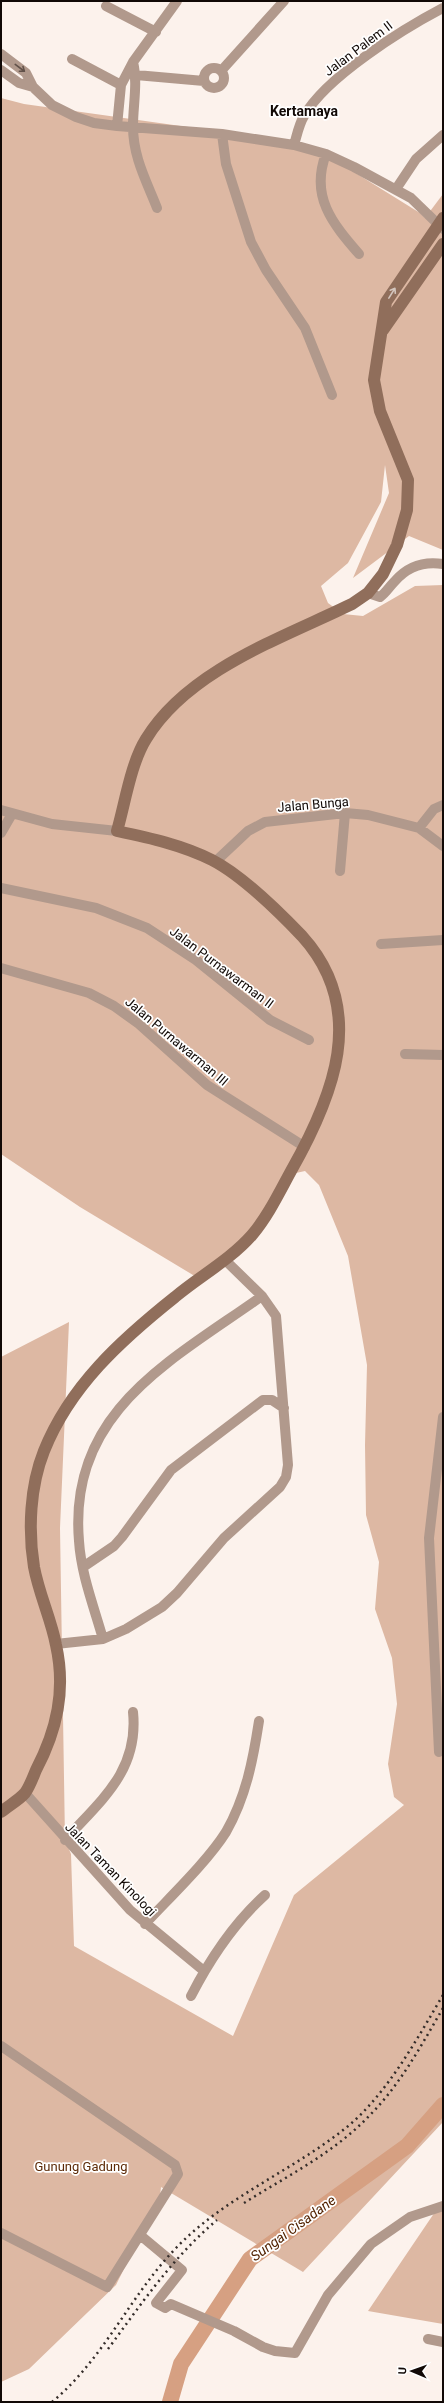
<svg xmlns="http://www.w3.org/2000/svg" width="444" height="2403" font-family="Roboto,sans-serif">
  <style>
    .green { fill: #ddb8a3 }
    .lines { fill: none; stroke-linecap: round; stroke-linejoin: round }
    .river { stroke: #d6a082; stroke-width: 16 }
    .street { stroke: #b1998c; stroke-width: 10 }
    .secondary { stroke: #906e5b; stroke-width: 12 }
    .rail { stroke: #342c29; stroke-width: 2.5; stroke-dasharray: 2 4; stroke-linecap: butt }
    .oneway { stroke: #615149 }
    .oneway2 { stroke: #d3c5bd }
    .labels { text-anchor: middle; stroke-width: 3.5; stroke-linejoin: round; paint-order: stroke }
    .street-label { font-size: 13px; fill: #110906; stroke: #fff }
    .park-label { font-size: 13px; fill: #5c2a07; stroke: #fff }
    .neighbourhood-label { font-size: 14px; font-weight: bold; fill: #110906; stroke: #fff }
    .water-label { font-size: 14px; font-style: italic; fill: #522200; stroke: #fff }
  </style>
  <rect width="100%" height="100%" fill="#fcf2ec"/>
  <path class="green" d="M1 98 24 104 245 135 333 159 420 213 425 218 443 194V550L409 536 353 578 389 493 385 465 381 502 348 563 321 586 328 603 343 614 363 616 415 586 443 585V2122L303 2272 161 2187 160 2196 116 2285 29 2369 1 2382V1357L69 1322 60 1528 65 1840 71 1854 74 1946 233 2036 294 1895 404 1805 394 1797 388 1764 397 1704 392 1658 375 1609 379 1562 366 1515 365 1445 367 1365 348 1256 319 1185 305 1171 296 1173 283 1197 206 1278 193 1275 80 1207 1 1154Z
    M443 2200V2324L368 2311Z"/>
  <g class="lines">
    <path class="river" d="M170 2402 181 2364 250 2259 407 2146 443 2105"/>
    <path class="street" d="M106 6 156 32
      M1 54 26 73 33 87 52 105 76 117 94 123 117 126 222 134 294 145 326 154 354 167 411 198 443 229
      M72 59 121 85
      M133 62C138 83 133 105 133 126 133 157 146 180 157 208
      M204 78a10 10 0 1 1 20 0a10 10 0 1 1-20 0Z
      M1 70 19 83 33 87
      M221 71 284 1
      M136 75 204 81
      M117 126 121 85 133 62 177 1
      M222 134 226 164 251 242 266 270 305 328 332 395
      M294 145C297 135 299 124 304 116 326 77 403 29 443 8
      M326 154C310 196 332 223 359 254
      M396 189 416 159 443 135
      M368 593 380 597C386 593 389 587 395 581 408 566 424 561 443 564
      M1 810 52 824 117 831
      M419 828 434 809 443 805
      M1 833 12 814
      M215 862 248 831 265 822 345 813 368 815 419 828 443 846
      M340 871 345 813
      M1 888 96 908 147 928 196 960 270 1020 309 1040
      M381 944 443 940
      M1 968 89 993 114 1006 139 1024 207 1085 305 1147
      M405 1054 443 1055
      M83 1567 114 1546 122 1537 171 1470 263 1400H272L284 1408
      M103 1639C94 1607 81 1574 79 1541 68 1411 171 1361 262 1296
      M56 1644 103 1639 126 1629 162 1607 177 1593 224 1538 280 1487 286 1477 288 1465 276 1316 262 1296 225 1260
      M439 1752 429 1538 443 1417
      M25 1793 130 1910 204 1971
      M65 1840C101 1800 139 1771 133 1712
      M145 1924C170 1897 207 1862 226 1832 246 1797 253 1760 259 1721
      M191 1996C210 1959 233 1924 265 1895
      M1 2046 175 2165 178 2174 107 2287 1 2233
      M140 2235 182 2270 156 2303 165 2308 171 2304 234 2331 263 2347 275 2351 295 2353 328 2295 371 2244 410 2217 443 2206
      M428 2339 443 2342"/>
    <path class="secondary" d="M383 330 443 244
      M1 1812C8 1806 19 1800 25 1793 30 1786 33 1777 36 1770 57 1730 66 1690 56 1645 51 1619 39 1594 34 1567 28 1530 30 1486 44 1451 70 1386 121 1340 175 1297 200 1276 230 1260 252 1235 268 1216 279 1193 291 1171 333 1097 369 1010 302 936 279 912 241 875 212 860 182 845 150 838 117 831 125 803 131 763 146 739 188 670 282 638 352 604L368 593 383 574 397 545 407 510 408 480 380 411 374 380 386 302 443 218"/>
    <path class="rail" d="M244 2203C287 2176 334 2153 369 2116 400 2085 421 2046 443 2008
      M108 2349C142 2303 173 2257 217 2220
      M52 2402C104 2359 130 2295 177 2247 225 2197 294 2170 347 2127 387 2094 417 2039 443 1995"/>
  </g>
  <defs><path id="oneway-shaft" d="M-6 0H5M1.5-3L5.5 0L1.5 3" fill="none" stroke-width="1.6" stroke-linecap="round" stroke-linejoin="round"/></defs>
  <use class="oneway" href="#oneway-shaft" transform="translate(20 68) rotate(37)"/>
  <use class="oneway2" href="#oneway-shaft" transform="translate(392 293) rotate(-58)"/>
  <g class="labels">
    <g class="street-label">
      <text transform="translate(358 48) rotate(-37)" y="5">Jalan Palem II</text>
      <text transform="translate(313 804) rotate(-5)" y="5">Jalan Bunga</text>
      <text transform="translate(222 967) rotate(37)" y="5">Jalan Purnawarman II</text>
      <text transform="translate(177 1041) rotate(40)" y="5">Jalan Purnawarman III</text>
      <text transform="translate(111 1869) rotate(46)" y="5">Jalan Taman Kinologi</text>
    </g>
    <g class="park-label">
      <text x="81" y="2171">Gunung Gadung</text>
    </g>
    <g class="neighbourhood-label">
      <text x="304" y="116">Kertamaya</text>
    </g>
    <g class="water-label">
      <text transform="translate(293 2228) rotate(-36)" y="5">Sungai Cisadane</text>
    </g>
  </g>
  <rect width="444" height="2403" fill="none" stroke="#110906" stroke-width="4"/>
  <g transform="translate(412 2371) rotate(272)" stroke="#ffffff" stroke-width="3" paint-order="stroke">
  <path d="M0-3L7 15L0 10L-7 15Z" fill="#110906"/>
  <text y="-6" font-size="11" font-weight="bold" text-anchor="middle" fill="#110906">U</text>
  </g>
</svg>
